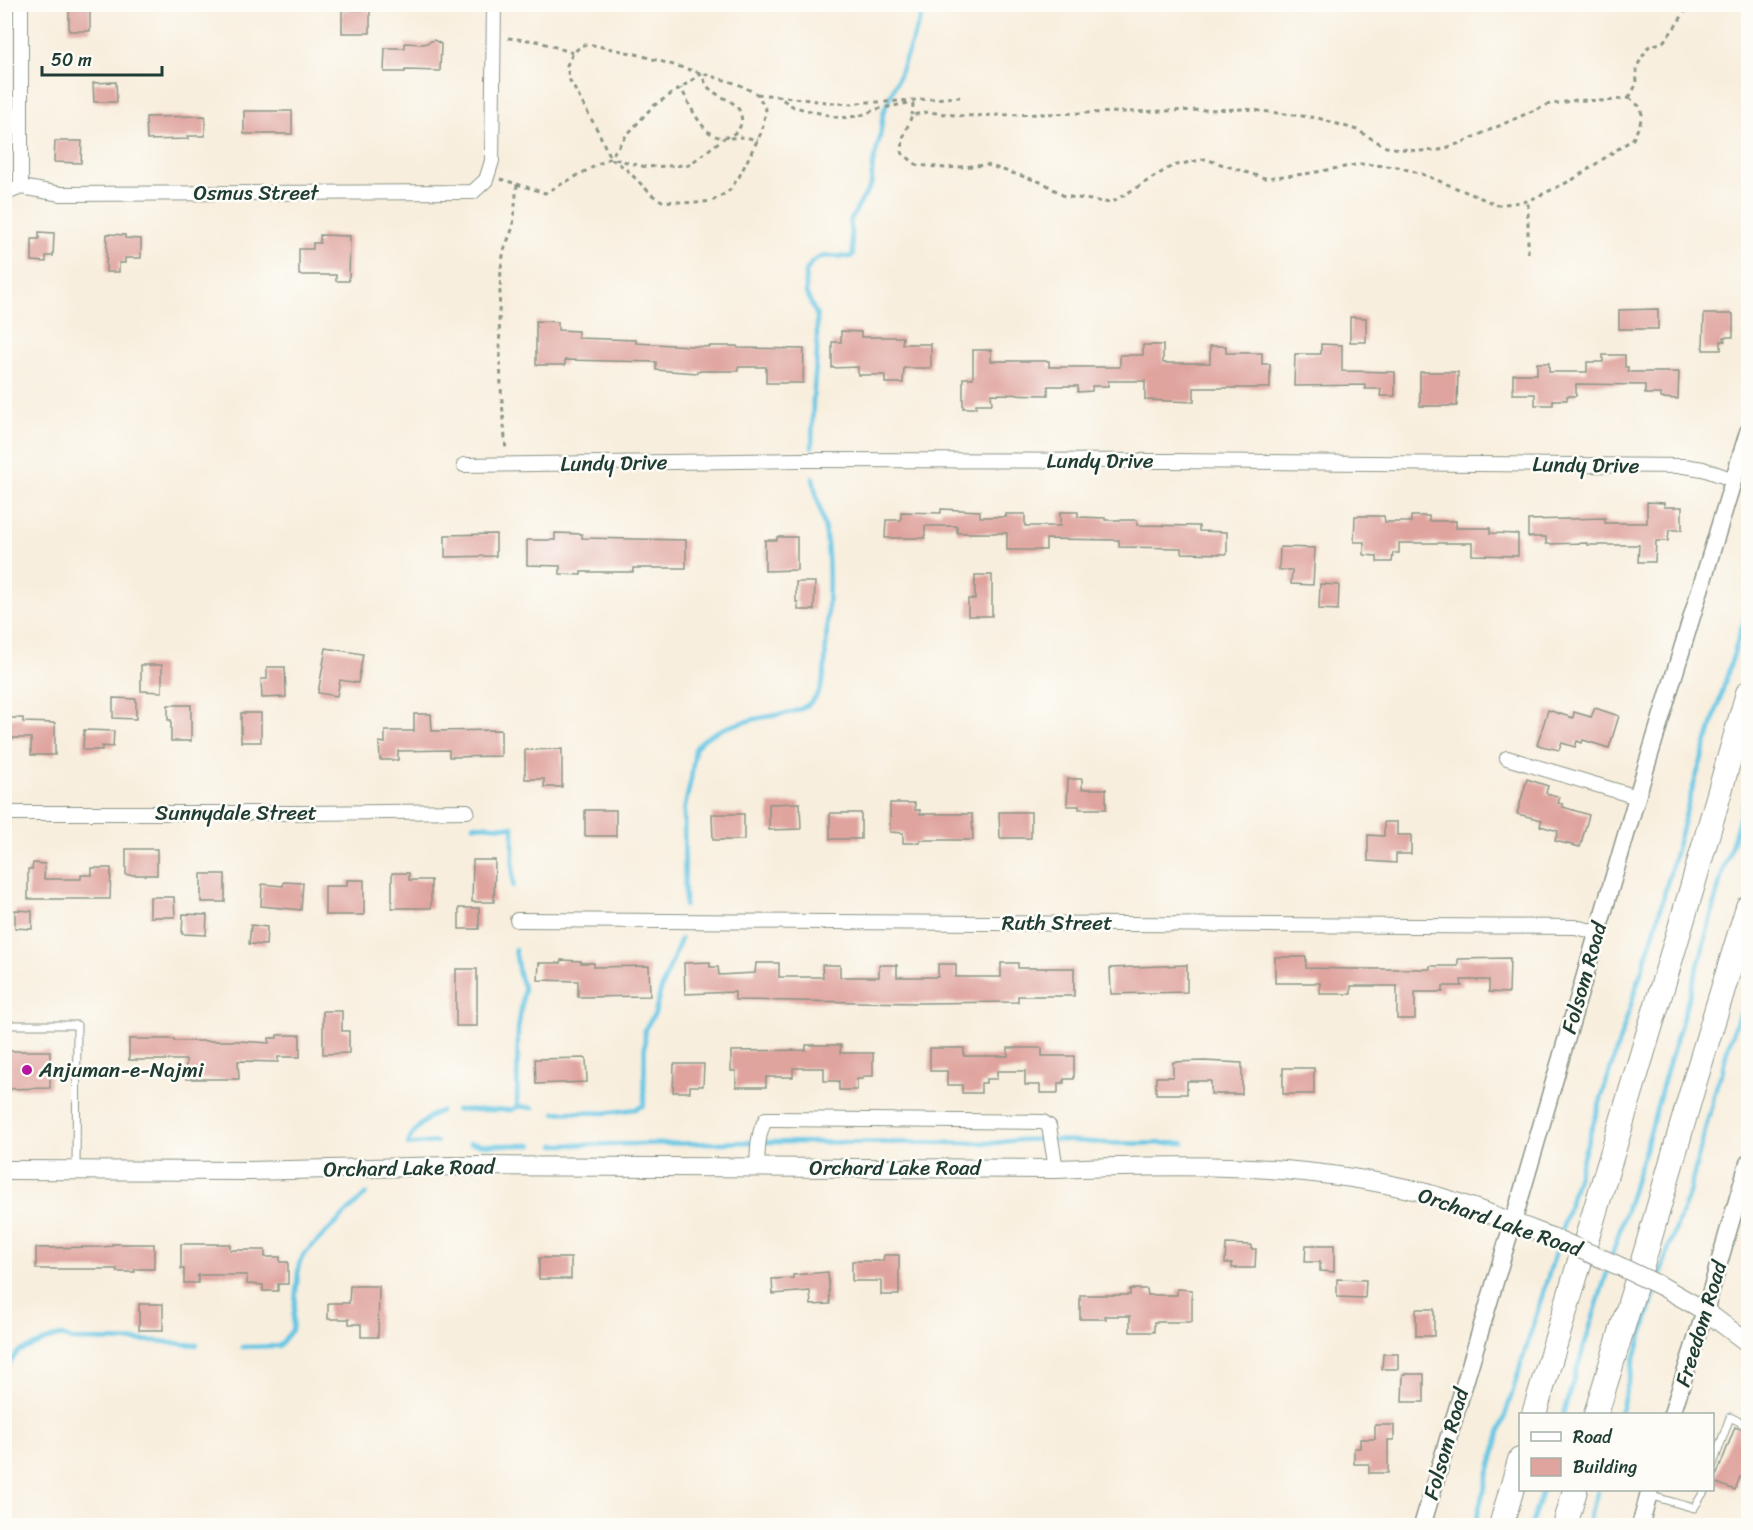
<svg xmlns="http://www.w3.org/2000/svg" width="1753" height="1530" font-family="Sriracha,sans-serif">
  <style>
    .lines { fill: none; stroke-linecap: round; stroke-linejoin: round }
    .stream { stroke: #66c6e4; stroke-width: 4.5 }
    .building { fill: #e0a49f }
    .service-casing { stroke: #8c9688; stroke-width: 9 }
    .minor-casing { stroke: #8c9688; stroke-width: 16 }
    .tertiary-casing { stroke: #8c9688; stroke-width: 19 }
    .secondary-casing { stroke: #8c9688; stroke-width: 20 }
    .motorway-casing { stroke: #8c9688; stroke-width: 26 }
    .path { stroke: #8c9688; stroke-width: 3; stroke-dasharray: 4.5 4.5; stroke-linecap: butt }
    .service { stroke: #fff; stroke-width: 7 }
    .minor { stroke: #fff; stroke-width: 14 }
    .tertiary { stroke: #fff; stroke-width: 16 }
    .secondary { stroke: #fff; stroke-width: 18 }
    .motorway { stroke: #fff; stroke-width: 24 }
    .secondary-bridge-casing { stroke: #8c9688; stroke-width: 20; stroke-linecap: butt }
    .secondary-bridge { stroke: #fff; stroke-width: 18 }
    .poi-dot { fill: #b5179e; stroke: #fdfcf7; stroke-width: 2 }
    .labels { text-anchor: middle; stroke-width: 5; stroke-linejoin: round; paint-order: stroke }
    .street-label { font-size: 21px; fill: #1f3d34; stroke: #fdfcf7 }
    .poi-label { font-size: 21px; fill: #1f3d34; stroke: #fdfcf7; text-anchor: start }
  </style>
  <rect width="100%" height="100%" fill="#fdfcf7"/>
  <filter id="ink" filterUnits="userSpaceOnUse"><feTurbulence type="fractalNoise" baseFrequency=".0167" numOctaves="2"/><feDisplacementMap in="SourceGraphic" scale="12" xChannelSelector="R" yChannelSelector="G"/><feConvolveMatrix kernelMatrix="1 2 1 2 8 2 1 2 1" color-interpolation-filters="sRGB"/></filter>
  <filter id="wash" filterUnits="userSpaceOnUse"><feTurbulence type="fractalNoise" baseFrequency=".008" numOctaves="4" result="noise"/><feDisplacementMap in="SourceGraphic" scale="24" xChannelSelector="R" yChannelSelector="G"/><feGaussianBlur stdDeviation="1.35" result="paint"/><feColorMatrix in="noise" values="0 0 0 0 0 0 0 0 0 0 0 0 0 0 0 0 0 1.4 0 .05"/><feComposite in="paint" operator="in"/></filter>
  <g filter="url(#wash)">
    <rect width="100%" height="100%" fill="#f8eedd"/>
    <g class="lines">
      <path class="stream" d="M812 447 813 399 817 353V316L806 293V272L812 262 821 257 827 256 851 257 853 254 850 225 851 219 871 185 873 164 880 137 883 113 897 81 926 4
        M473 825 513 827V886
        M685 906 684 811 691 779 695 749C707 730 735 725 755 719 773 714 796 716 811 702 819 695 823 684 824 673 826 665 825 655 826 646 828 610 831 572 826 536 823 517 816 498 813 478
        M515 949 519 974 524 989 518 1030 517 1106
        M456 1110H511C519 1105 524 1107 533 1108
        M555 1113 567 1112 605 1113 636 1109 644 1105 645 1029 655 1013 661 989 681 939
        M437 1142 408 1145C409 1133 430 1114 441 1111
        M470 1143 487 1145H532
        M554 1145 717 1143 745 1142 996 1143C1031 1136 1068 1141 1104 1143 1130 1144 1157 1143 1184 1143
        M1560 1236 1585 1150 1656 925 1690 797 1748 607
        M1611 1258 1651 1130 1662 1087 1699 963 1724 866 1728 857 1748 789
        M1659 1279 1670 1244 1688 1197 1718 1080 1722 1073 1727 1050 1738 1018 1742 1012 1748 981
        M242 1347 279 1346 292 1330 299 1264 304 1254 366 1194
        M4 1371 18 1352 57 1336H62L72 1340 160 1341 171 1343 197 1345
        M1563 1414 1609 1266
        M1620 1414 1634 1360 1657 1287
        M1474 1526 1501 1429 1558 1244
        M1531 1526 1542 1490
        M1587 1526 1598 1490"/>
    </g>
    <g id="blocks">
      <path class="building" d="M69 4H90V31H69Z
        M342 10H370V33H342Z
        M434 40 441 44 440 71 405 70V72H384L385 48H405V43L424 44Z
        M116 82 117 102H94L93 83Z
        M244 111H292V134H244Z
        M205 116V136H187L188 139 147 140 146 117Z
        M55 141H82L81 163 54 162Z
        M39 232 54 233 53 256H46V262L32 261V239H39Z
        M107 234 125 235V238L141 239V258H125V263H119V272H106Z
        M320 235 350 236 349 281H336V275H299V249H313V243H320Z
        M1658 309V329H1619V310Z
        M1704 314H1733V337H1724L1725 341H1721V350H1703Z
        M1350 317 1366 318V342H1350Z
        M536 321 558 322V330L578 331V338L636 340V343L710 347V346H737L738 348 804 349 803 383H766V367H738V371H697V373L656 370V362L565 360V365H536Z
        M841 331 861 332V337H903L902 344H931V368H904L903 383H885V375H858V367L832 368V342H841Z
        M1321 344 1342 345V371L1395 372V396H1380L1381 389H1365V385L1294 386 1295 354H1321Z
        M1143 345H1163V363H1210V346H1226V353H1262V364H1270V388H1194V402L1145 400V381H1108V386H1092V391L1078 392V386H1048V395L991 394 992 404H976V408H963V378H973V350H991V361H1049V367H1120V355H1143Z
        M1603 355H1625V367H1628V372H1679L1678 399 1661 398V394H1645V385L1576 384V396H1567V400H1553V405H1535V394H1513V374H1537V363H1549V372H1587V362H1603Z
        M1420 372H1458L1457 406H1420Z
        M1647 502 1664 503V507H1682V530H1669L1668 541H1656L1655 562H1638L1639 545H1587V543L1546 544V537H1528V520L1605 518V523H1647Z
        M941 509 980 511V517H1006V514H1025V526H1060V512H1078V517L1105 518V520H1137V525L1199 526V531L1227 532V554L1181 553V548L1119 547V540L1046 539V550H1007V533H957V526H925V538H885L886 520H901V512L941 513Z
        M1355 516H1384L1385 522H1411V516H1429V521H1456V528H1490V533L1518 534V556L1472 555V543H1399V553H1393L1392 562H1377V556L1364 555V542H1354Z
        M555 533 582 534V538L686 540V568H633V572H581V575L560 574V566L527 565V540H555Z
        M496 534V556L445 557V535Z
        M777 537H797V570L765 571V540H777Z
        M1280 547 1315 548 1313 585 1291 584 1292 570H1279Z
        M975 575H992V616H968V599H975Z
        M796 582H815L814 610H798V602H796Z
        M1320 584 1339 585 1338 610 1319 609Z
        M326 648 363 654 358 683 340 680 337 696 318 693Z
        M141 665H162V692L141 691Z
        M267 667H285L286 697 262 698 261 679H267Z
        M113 698 136 699V719L113 718Z
        M168 705H191V741H171V720H168Z
        M1595 708 1619 716 1609 748 1583 740 1582 743 1577 741 1575 747 1562 743 1559 750 1537 745 1548 710 1573 718 1574 712 1591 717Z
        M241 713H261V742H241Z
        M414 714H431L432 731 501 730V756L449 757V750L398 751V760H380L379 742 385 743V731H414Z
        M4 718H23V722L55 723V755H31V738H4Z
        M84 730 114 731 113 747 102 746V750H83Z
        M562 749V787H544V779H525V750Z
        M1068 779H1082V789H1106V809H1079V806H1067Z
        M1527 779 1548 786 1546 793 1560 797 1558 803 1563 804V807L1589 815 1580 847 1555 841 1558 831 1540 826 1542 820 1517 814Z
        M800 803 801 829 769 830V804Z
        M890 803H915V810H920V814H972L973 840H920V843H903V833L890 832Z
        M585 810H616V836H585Z
        M999 812H1031V838H1000Z
        M830 813H861V839H830Z
        M712 814H744V840H713Z
        M1384 822H1397V835H1411V854H1396V863L1368 861V835L1384 836Z
        M126 849H157V875H126Z
        M473 860H495L494 902H472Z
        M33 863 45 864 44 879H81V875H92V868H111L110 899H28V869H32Z
        M392 873H409V880H431V908H392Z
        M201 874H225V902H201Z
        M347 880H364V915H325V886H347Z
        M284 882 303 883 301 910 261 906 262 884 283 886Z
        M150 897H174L175 917H150Z
        M459 908H479V929H459Z
        M15 910 32 911V929L15 928Z
        M183 914 207 915 206 935 182 934Z
        M251 925 267 927 266 945 249 944Z
        M1275 957H1306V968L1351 969H1430V966H1458V959L1510 958 1509 993 1489 992V980H1461L1462 986H1443V992H1415V1019H1397V986H1351V994H1320V983H1275Z
        M561 960 581 961V963H594V967L649 966 650 996 578 997V981L538 980 539 963H561Z
        M710 962V967H718L719 975 755 973 756 963H779V977H823L822 965H840V977H879V965H897V977H938V964H956V977H1001V963H1018V968H1074V996H1018V1002L916 1003 735 1000V992L685 994 684 963Z
        M1187 965V992L1111 994 1110 968Z
        M456 969H477V1026H456Z
        M323 1011H342V1031H349V1053L323 1054Z
        M277 1035H300V1057H278V1062L238 1061 239 1079H186V1060H129V1039H174V1041H238L269 1043V1038H277Z
        M806 1045H841L840 1053H873V1076H863V1079H857V1090H839V1081H824V1068H793V1077H766V1087H736V1071H731V1051L806 1050Z
        M930 1048H964V1056H1008V1048H1042V1056H1074V1079H1064V1083H1058V1093H1040V1085H1025V1071H997V1079H986V1083H981V1093H962V1085H947V1071H930Z
        M4 1051H50V1088L4 1089Z
        M586 1058 587 1082 536 1084 535 1059Z
        M1204 1061 1242 1063V1094H1211V1081H1187V1094H1156V1077H1173V1062Z
        M674 1064H704L703 1086H690V1092H673Z
        M1283 1068H1314V1094H1283Z
        M112 1244H154V1269H135V1272H117V1269H36V1248L101 1247 112 1246Z
        M181 1244H230V1250H265V1257H280V1262H288V1284H278V1291H263V1285L247 1284V1275H198V1283H184V1269H181Z
        M1226 1244 1251 1245V1249H1256L1255 1268H1232V1263H1225Z
        M1306 1245H1334V1272L1320 1271V1262H1305Z
        M884 1255H899V1295H881V1281H852V1261H883Z
        M539 1258H571V1279H539Z
        M828 1272 830 1304 811 1305 810 1291 773 1294 772 1279 793 1278V1275Z
        M1337 1279 1366 1280 1365 1298 1337 1297Z
        M350 1286H379L378 1337H361V1324H349V1319H328V1303H349Z
        M1130 1289H1147L1148 1295H1177V1289L1192 1290V1322H1154V1332H1130V1316H1105L1106 1319H1080V1295H1130Z
        M139 1304H163V1330H139Z
        M1416 1309H1434V1336H1416Z
        M1383 1354H1398V1369H1382Z
        M1403 1374H1424V1402H1402Z
        M1375 1425H1394V1440H1388V1473H1369V1464H1354V1448H1360V1439H1375Z
        M1735 1427 1749 1432V1480L1740 1477 1735 1490 1714 1482Z"/>
    </g>
  </g>
  <g filter="url(#ink)">
    <use href="#blocks" fill-opacity="0" stroke="#8c9688" stroke-width="1.5"/>
    <g class="lines">
      <g class="service-casing">
        <path id="service" d="M4 1025H77L76 1169
          M1712 1467 1730 1417 1748 1426
          M1648 1495 1694 1508 1705 1490"/>
      </g>
      <g class="minor-casing">
        <path id="minor" d="M21 4V187
          M4 194 21 187 61 194 473 192 486 180 492 161 494 4
          M464 465 801 460 1169 461 1684 466 1703 469 1734 480
          M1507 758 1637 797
          M4 813H307L467 811
          M517 920 1575 927 1597 932
          M757 1167C758 1150 757 1134 766 1119H777L1043 1122 1049 1126 1056 1169"/>
      </g>
      <g class="tertiary-casing">
        <path id="tertiary" d="M1672 1414 1705 1311 1748 1163
          M1422 1526 1521 1195 1637 797 1748 432
          M1640 1526 1650 1490"/>
      </g>
      <g class="secondary-casing">
        <path id="secondary" d="M4 1170 249 1171 451 1166 1056 1169C1179 1164 1305 1162 1426 1193 1470 1205 1512 1222 1554 1238
          M1663 1287 1705 1311 1748 1343"/>
      </g>
      <g class="motorway-casing">
        <path id="motorway" d="M1534 1414 1692 888 1748 693
          M1596 1414 1646 1251 1694 1084 1748 907
          M1501 1526 1520 1460
          M1565 1526 1575 1490"/>
      </g>
      <path class="path" d="M508 38 537 41 573 53
        M582 45H593L636 54 738 84 757 94 766 109 762 131 739 177 728 192 712 201 696 203 662 201 652 195 625 168 610 158 599 133 569 79 567 65 573 53Z
        M757 94 777 96 794 107 840 118 859 116 877 109 909 103 913 104 912 115
        M777 96 834 103 853 104 864 102H884L960 97
        M1629 98 1639 106 1642 114 1640 124 1633 139 1572 180 1528 201 1498 205 1422 174 1398 167 1361 164 1305 174 1264 178 1205 159 1172 166 1111 203 1064 196 1044 183 987 165 945 168 917 165 902 153 903 138 912 115 928 112 963 116 1245 109 1318 118 1357 130 1386 147 1418 151 1440 150 1463 142 1546 105 1577 100 1607 101Z
        M1629 98 1637 83 1636 68 1648 47 1663 42 1673 30 1690 4
        M730 138 744 137 758 140
        M615 159 646 167 689 165 724 138
        M500 179 517 184 513 227 504 250 501 268 499 314 501 388 506 451
        M517 184 545 193 610 158 626 136 652 107 701 74C704 79 706 86 711 90 719 97 736 101 740 112 748 132 723 145 709 132 697 122 688 102 681 88
        M1528 253V201"/>
      <use href="#service" class="service"/>
      <use href="#minor" class="minor"/>
      <use href="#tertiary" class="tertiary"/>
      <use href="#secondary" class="secondary"/>
      <use href="#motorway" class="motorway"/>
      <g class="secondary-bridge-casing">
        <path id="secondary-bridge" d="M1554 1238 1617 1265 1663 1287"/>
      </g>
      <use href="#secondary-bridge" class="secondary-bridge"/>
    </g>
  </g>
  <circle class="poi-dot" cx="27" cy="1070" r="6"/>
  <g class="labels">
    <g class="street-label">
      <text x="256" y="200">Osmus Street</text>
      <text x="1100" y="468">Lundy Drive</text>
      <text transform="translate(614 463) rotate(-1)" y="7">Lundy Drive</text>
      <text transform="translate(1586 465) rotate(1)" y="7">Lundy Drive</text>
      <text x="236" y="820">Sunnydale Street</text>
      <text x="1057" y="930">Ruth Street</text>
      <text transform="translate(1584 978) rotate(-74)" y="7">Folsom Road</text>
      <text transform="translate(409 1168) rotate(-1)" y="7">Orchard Lake Road</text>
      <text x="895" y="1175">Orchard Lake Road</text>
      <text transform="translate(1500 1222) rotate(19)" y="7">Orchard Lake Road</text>
      <text transform="translate(1701 1324) rotate(-73)" y="7">Freedom Road</text>
      <text transform="translate(1446 1444) rotate(-74)" y="7">Folsom Road</text>
    </g>
    <g class="poi-label">
      <text x="39" y="1077">Anjuman-e-Najmi</text>
    </g>
  </g>
  <rect width="1753" height="1530" fill="none" stroke="#fdfcf7" stroke-width="24"/>
  <rect x="1519" y="1413" width="195" height="78" fill="#fdfcf7" stroke="#a4b0a9" stroke-width="1.5"/>
  <rect x="1531" y="1432" width="30" height="9" fill="#ffffff" stroke="#a4b0a9" stroke-width="1.5"/>
  <text x="1573" y="1443" font-size="18" fill="#1f3d34">Road</text>
  <rect x="1531" y="1458" width="30" height="18" fill="#e0a49f" stroke="#a4b0a9" stroke-width="1.5"/>
  <text x="1573" y="1473" font-size="18" fill="#1f3d34">Building</text>
  <path d="M42 66v9h120v-9" fill="none" stroke="#1f3d34" stroke-width="3"/>
  <text x="51" y="66" font-size="18" fill="#1f3d34" stroke="#fdfcf7" stroke-width="4.5" paint-order="stroke">50 m</text>
</svg>
